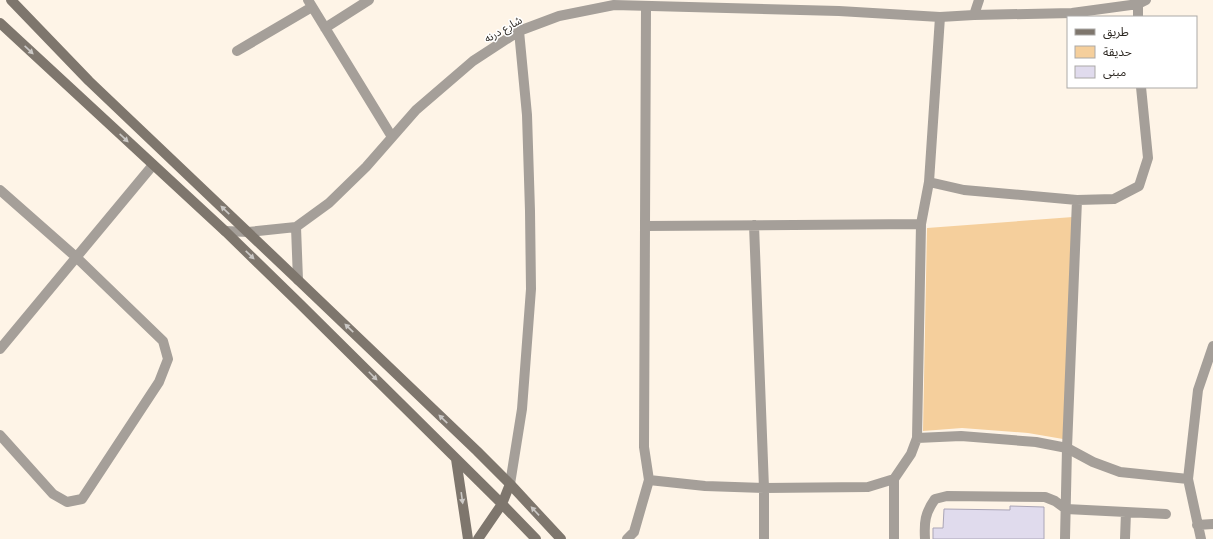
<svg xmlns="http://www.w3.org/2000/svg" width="1213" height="539" font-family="'Times New Roman','Noto Sans Arabic',serif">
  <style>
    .green { fill: #f5cf9c }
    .building { fill: #e0dbed; stroke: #aaa5b6 }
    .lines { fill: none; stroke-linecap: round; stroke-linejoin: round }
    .service { stroke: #a59f99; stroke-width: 10 }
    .minor { stroke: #a59f99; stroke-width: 10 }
    .secondary { stroke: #7e766d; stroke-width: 10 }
    .oneway { fill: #cbc8c5 }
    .labels { text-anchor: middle; stroke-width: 3; stroke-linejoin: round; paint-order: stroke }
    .street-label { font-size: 11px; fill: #2d2822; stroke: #fff }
  </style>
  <rect width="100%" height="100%" fill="#fef4e7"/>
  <path class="green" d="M1073 217 1063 439 1028 433 962 428 923 431 927 228Z"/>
  <path class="building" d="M1010 506 1044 507V539H933V528H943L944 509 1010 510Z"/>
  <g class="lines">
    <path class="service" d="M1126 512 1166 514
      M925 539C924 522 925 513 935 499L947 496 1045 497 1055 501 1066 509 1126 512 1125 539
      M1065 539 1067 448"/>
    <path class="minor" d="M308 0 392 137
      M1138 4V17
      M974 15 979 0
      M325 28 369 0
      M237 51 312 7
      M929 182 964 190 1077 200 1067 448
      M0 190 76 257 163 341 168 359 159 382 82 499 67 502 53 494 0 435
      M1077 200 1114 199 1139 186 1148 158 1141 87
      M754 225 764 488V539
      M645 226 921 224
      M296 227 298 280
      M225 231 248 232 296 227 329 203 366 167 416 110 473 61 519 31 559 16 614 5 839 11 940 17 974 15 1072 13 1138 4 1146 0
      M0 349 153 165
      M917 438 961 436 1036 442 1067 448 1093 462 1120 472 1188 479
      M649 480 705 486 764 488 868 487 894 479
      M510 484 522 409 531 289 530 211 527 115 519 31
      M1197 525 1213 524
      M627 539 634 532 649 480 644 447 646 6
      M894 539V479L911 454 917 438 921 224 929 182 940 17
      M1201 539 1188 479 1198 390 1213 346"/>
    <path class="secondary" d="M11 0 89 81 298 280 477 451 510 484 561 539
      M0 23 225 231 298 302 502 504 536 539
      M456 459 468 539
      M478 539 502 504 510 484"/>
  </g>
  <defs><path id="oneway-solid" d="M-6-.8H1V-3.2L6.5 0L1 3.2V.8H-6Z"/></defs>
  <g class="oneway">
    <use href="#oneway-solid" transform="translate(29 50) rotate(43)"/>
    <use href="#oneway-solid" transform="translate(124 138) rotate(43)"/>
    <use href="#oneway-solid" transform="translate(225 210) rotate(-136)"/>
    <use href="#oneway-solid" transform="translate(250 255) rotate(44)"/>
    <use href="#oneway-solid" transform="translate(349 328) rotate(-136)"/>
    <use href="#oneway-solid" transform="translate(373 376) rotate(45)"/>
    <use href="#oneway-solid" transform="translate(443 419) rotate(-136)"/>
    <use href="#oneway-solid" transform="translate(462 498) rotate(82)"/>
    <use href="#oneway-solid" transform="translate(535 511) rotate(-133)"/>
  </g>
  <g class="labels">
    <g class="street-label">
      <text transform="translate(503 29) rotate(-30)" y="4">شارع درنه</text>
    </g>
  </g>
  <rect x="1067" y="16" width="130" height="72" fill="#ffffff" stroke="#aba9a7"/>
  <rect x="1075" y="29" width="20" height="6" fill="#7e766d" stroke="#aba9a7"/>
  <text x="1103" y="36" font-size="12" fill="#2d2822">طريق</text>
  <rect x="1075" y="46" width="20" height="12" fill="#f5cf9c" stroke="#aba9a7"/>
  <text x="1103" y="56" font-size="12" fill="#2d2822">حديقة</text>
  <rect x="1075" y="66" width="20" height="12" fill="#e0dbed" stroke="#aba9a7"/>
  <text x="1103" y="76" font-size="12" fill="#2d2822">مبنى</text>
</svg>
